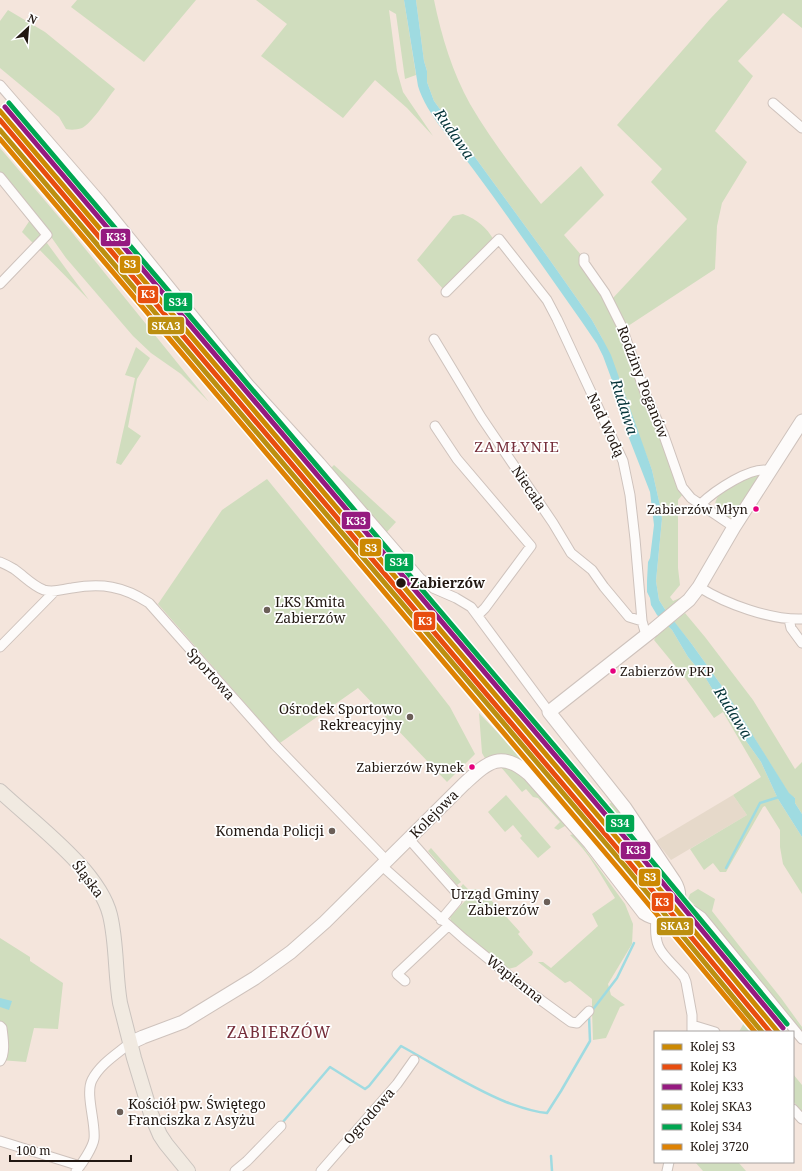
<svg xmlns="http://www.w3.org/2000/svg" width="802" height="1171" font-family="'Noto Serif',serif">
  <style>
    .commercial { fill: #e6d9ca }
    .green { fill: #d0ddbe }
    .water { fill: #9fdbe1 }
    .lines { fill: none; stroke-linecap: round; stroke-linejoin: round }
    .stream { stroke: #9fdbe1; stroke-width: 2.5 }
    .street-casing { stroke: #cec2bc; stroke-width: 11 }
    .secondary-casing { stroke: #cec2bc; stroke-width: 15 }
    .primary-casing { stroke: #cac3be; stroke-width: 16 }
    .street { stroke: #fdfbfa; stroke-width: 9 }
    .secondary { stroke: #fdfbfa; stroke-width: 13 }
    .primary { stroke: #f1eae1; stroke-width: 14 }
    .rail-1-casing { stroke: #fff; stroke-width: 8 }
    .rail-2-casing { stroke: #fff; stroke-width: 8 }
    .rail-3-casing { stroke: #fff; stroke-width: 8 }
    .rail-4-casing { stroke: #fff; stroke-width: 8 }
    .rail-5-casing { stroke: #fff; stroke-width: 8 }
    .rail-6-casing { stroke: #fff; stroke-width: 8 }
    .rail-1 { stroke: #cc8903; stroke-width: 5 }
    .rail-2 { stroke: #e84d0f; stroke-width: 5 }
    .rail-3 { stroke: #951a80; stroke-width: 5 }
    .rail-4 { stroke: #bc8f10; stroke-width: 5 }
    .rail-5 { stroke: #00a651; stroke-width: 5 }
    .rail-6 { stroke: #de8203; stroke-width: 5 }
    .bus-dot { fill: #e5007d; stroke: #fff; stroke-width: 1.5 }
    .stop-dot { fill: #211711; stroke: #fff; stroke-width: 1.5 }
    .poi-dot { fill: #6b5f58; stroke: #fff; stroke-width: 1.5 }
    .labels { text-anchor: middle; stroke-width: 3.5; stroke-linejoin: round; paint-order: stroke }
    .bus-label { font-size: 13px; fill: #211711; stroke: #fff; text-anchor: end }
    .street-label { font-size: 14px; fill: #211711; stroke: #fff }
    .stop-label { font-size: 14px; font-weight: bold; fill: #211711; stroke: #fff; text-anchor: start }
    .poi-label { font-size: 14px; fill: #211711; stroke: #fff; text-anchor: end }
    .water-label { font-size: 15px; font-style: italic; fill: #053439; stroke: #fff }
    .neighbourhood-label { font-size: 15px; letter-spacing: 1px; fill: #752e3a; stroke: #fff }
    .quarter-label { font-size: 16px; letter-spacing: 1px; fill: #752e3a; stroke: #fff }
    .line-badge { stroke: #fff; stroke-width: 1.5 }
    .badge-label { font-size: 11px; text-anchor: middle; font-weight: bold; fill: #fff }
  </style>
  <rect width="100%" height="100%" fill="#f4e5dc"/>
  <path class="commercial" d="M733 795 747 815 671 860 656 841Z"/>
  <path class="green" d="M77 0H196L144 62 71 7Z
    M256 0H404L416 75 405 79 396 14 389 10 397 71 403 92 433 136 407 108 375 80 343 118 261 56 287 24Z
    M416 0H434C441 35 453 74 470 104 491 140 516 172 541 204L581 166 604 195 564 235 582 256 606 298 683 494 678 500V568L680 585 670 597 673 601 680 598V601L666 611 659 600 656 581 662 519 661 510 652 470 602 338 592 320 547 256 434 101 427 82V71L424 61Z
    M728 0H802V28L783 13 738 61 753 76 715 131 747 162 722 203 717 226 715 269 625 328 612 299 687 219 651 182 662 169 617 125 710 19Z
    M8 10 45 32 115 89C108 98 91 124 82 128 76 130 71 130 66 129L59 117 0 68V21Z
    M0 148 70 230 209 402 181 374 151 353 133 336 66 258 35 214 0 172Z
    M463 214C478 220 486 227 494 240L444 290 417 260 453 216Z
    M30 220 89 300 22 232Z
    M136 347 150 358 137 379 128 427 141 436 121 465 116 463 135 378 125 375Z
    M334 465 396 522 386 533 330 469Z
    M760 474 761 476 736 515C726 520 719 515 715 505 717 487 745 477 760 474Z
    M267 479 387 626 450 707 475 754 447 782 358 688 280 743 158 604 222 510Z
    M685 613 705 637 753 700 795 769 802 762V814L795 803V798L789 794 724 689 691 643 674 622Z
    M668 626 672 630 688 657 705 677 729 717 761 762 778 799 802 837V894L783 864 780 847V830L765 806 763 807 726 872H720L713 863 704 870 690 849 747 815 733 795 761 777 723 712 714 718 686 679 654 640 657 635Z
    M479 713 522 758 520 760H486L482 753Z
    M500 766 514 770 525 779 565 824V826L558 830 554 828 560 822 538 798 533 797 526 789 522 792Z
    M506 795 551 847 538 858 520 838 522 836 513 825 505 832 488 812Z
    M612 802 621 809 619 812 642 848 648 849C655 860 673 885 672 897L601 811Z
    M574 834 625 904 633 924 632 944 608 984 611 995 625 1005 620 1007 606 1038 593 1040 592 1011V999L570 981 565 983 538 962H543L551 968 598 926 592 914 615 898C601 876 589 852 570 835Z
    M431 848 461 882 457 885 428 851Z
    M463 884 470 891 472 889 482 890 520 932 518 934 533 952 532 955 516 967 508 969 452 924 451 922 450 917 465 901 466 896H464L460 888Z
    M698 889 715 899 712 911 741 948 781 998 802 1027V1032L703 912 696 908V906L688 899 690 894Z
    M0 938 30 957V961L63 983 58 1029 34 1028 26 1062 0 1060Z
    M747 1017 759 1032H739Z
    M793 1074 802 1085V1112L793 1101Z
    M695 1162H738L746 1171H703Z"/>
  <path class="water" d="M404 0H416L424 61 427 71V82L434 101 547 256 592 320 602 338 611 355 652 470 661 510 662 519 656 581 659 600 666 611 691 643 724 689 789 793 795 798V803L802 814V837L778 799 761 762 729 717 705 677 688 657 672 630 657 615 651 605 650 598 647 592V581L648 562 650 558 654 525 650 492 629 438 627 421 603 356 597 344 582 322C546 271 510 219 473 169 456 145 426 114 418 86Z
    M0 998 12 1001 9 1010 0 1007Z"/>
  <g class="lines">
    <path class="stream" d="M726 868 760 803 779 797
      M591 1012 617 978 634 943
      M282 1123 330 1067 365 1089 369 1086 401 1046C436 1065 469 1087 506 1102 520 1107 532 1112 547 1113L561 1091 590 1041 589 1016
      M551 1156 552 1171"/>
    <g class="street-casing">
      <path id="street" d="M0 85 100 200 249 384 320 462 420 578 433 588 456 598 471 607 549 712
        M773 103 802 128
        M0 177 47 235 0 284
        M584 258V263L605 293 621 325 647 398 663 433 682 487 691 498 734 527
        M446 292 499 239 547 300 557 319 623 461 630 495 635 539 642 621 646 635
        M434 339 481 417 553 523 571 553 592 570 604 587 629 617 642 621
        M435 426 457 459 531 546 485 608 478 615
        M701 504C713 492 753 464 770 471
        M0 562C5 564 9 566 14 569 24 576 33 586 44 590 54 593 63 589 72 588 102 583 123 586 149 603L275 745 387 861
        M699 587C726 604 770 620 802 619
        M789 619 791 628 802 643
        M0 647 55 591
        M409 839 455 891 457 898V901L441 920
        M382 866 464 939 523 987 564 1017 571 1022 577 1023 589 1011
        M678 904 692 910 702 917 802 1039
        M656 918C653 953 664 953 684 977L686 982 692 1015V1032
        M405 981 397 974 448 926
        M692 1025 715 1032
        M0 1026 2 1028C3 1037 6 1053 0 1061
        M793 1109 802 1119
        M0 1141 80 1166
        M76 1171C82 1164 93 1147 94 1139 96 1123 85 1094 92 1080 100 1064 117 1054 130 1043
        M235 1171 247 1161 281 1126
        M321 1171 397 1084 414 1060
        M667 1171 669 1162"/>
    </g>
    <g class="secondary-casing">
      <path id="secondary" d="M130 1043 143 1037 183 1022 255 978 291 952 325 922 464 784C487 763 500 749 529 774L590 843 644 913C666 928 689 905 674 881L625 808 549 712 653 630 689 600 699 587 734 527 802 421"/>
    </g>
    <g class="primary-casing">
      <path id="primary" d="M0 791C34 823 99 870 110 915 117 944 115 974 120 1003L134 1058 151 1114 160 1135 166 1144 188 1171"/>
    </g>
    <use href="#street" class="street"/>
    <use href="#secondary" class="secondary"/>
    <use href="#primary" class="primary"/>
    <g class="rail-1-casing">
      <path id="rail-1" d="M0 111 633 857 778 1032"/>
    </g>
    <g class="rail-2-casing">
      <path id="rail-2" d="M0 120 628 861 770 1032"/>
    </g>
    <g class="rail-3-casing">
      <path id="rail-3" d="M5 107 638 853 783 1028"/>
    </g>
    <g class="rail-4-casing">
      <path id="rail-4" d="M0 130 624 865 762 1032"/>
    </g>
    <g class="rail-5-casing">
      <path id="rail-5" d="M9 103 642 849 787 1024"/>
    </g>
    <g class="rail-6-casing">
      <path id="rail-6" d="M0 139 619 869 755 1032"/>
    </g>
    <use href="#rail-1" class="rail-1"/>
    <use href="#rail-2" class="rail-2"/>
    <use href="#rail-3" class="rail-3"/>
    <use href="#rail-4" class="rail-4"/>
    <use href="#rail-5" class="rail-5"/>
    <use href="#rail-6" class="rail-6"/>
  </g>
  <g class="bus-dot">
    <circle cx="756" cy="509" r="3.5"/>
    <circle cx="613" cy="671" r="3.5"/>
    <circle cx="472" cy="767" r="3.5"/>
  </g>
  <circle class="stop-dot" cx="401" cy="583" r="5.5"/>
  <g class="poi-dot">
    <circle cx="267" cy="610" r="4"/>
    <circle cx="410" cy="717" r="4"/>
    <circle cx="332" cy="831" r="4"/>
    <circle cx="547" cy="902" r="4"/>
    <circle cx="120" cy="1112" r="4"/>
  </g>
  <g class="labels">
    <g class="bus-label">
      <text x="748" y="514">Zabierzów Młyn</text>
      <text x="620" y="676" text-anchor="start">Zabierzów PKP</text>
      <text x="464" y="772">Zabierzów Rynek</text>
    </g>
    <g class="street-label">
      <text transform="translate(643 382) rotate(69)" y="5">Rodziny Poganów</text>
      <text transform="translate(606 425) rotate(65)" y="5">Nad Wodą</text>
      <text transform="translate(529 488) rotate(56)" y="5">Niecała</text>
      <text transform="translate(211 674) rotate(48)" y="5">Sportowa</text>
      <text transform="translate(434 814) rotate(-45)" y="5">Kolejowa</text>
      <text transform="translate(88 879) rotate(53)" y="5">Śląska</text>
      <text transform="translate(515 979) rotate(38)" y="5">Wapienna</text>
      <text transform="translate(369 1116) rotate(-49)" y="5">Ogrodowa</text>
    </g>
    <g class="stop-label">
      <text x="410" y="588">Zabierzów</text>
    </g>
    <g class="poi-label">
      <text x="275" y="607" text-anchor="start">LKS Kmita<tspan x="275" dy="16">Zabierzów</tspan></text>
      <text x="402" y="714">Ośrodek Sportowo<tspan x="402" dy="16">Rekreacyjny</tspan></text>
      <text x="324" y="836">Komenda Policji</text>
      <text x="539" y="899">Urząd Gminy<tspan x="539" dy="16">Zabierzów</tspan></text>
      <text x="128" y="1109" text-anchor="start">Kościół pw. Świętego<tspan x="128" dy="16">Franciszka z Asyżu</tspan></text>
    </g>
    <g class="water-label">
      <text transform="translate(454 134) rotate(55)" y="5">Rudawa</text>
      <text transform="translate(624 407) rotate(72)" y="5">Rudawa</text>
      <text transform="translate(733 713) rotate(58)" y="5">Rudawa</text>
    </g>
    <g class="neighbourhood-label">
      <text x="517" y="452">ZAMŁYNIE</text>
    </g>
    <g class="quarter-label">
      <text x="279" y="1038">ZABIERZÓW</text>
    </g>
  </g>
  <g class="line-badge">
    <rect x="100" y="228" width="31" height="19" rx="4" fill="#951a80"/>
    <rect x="119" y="255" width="22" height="19" rx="4" fill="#cc8903"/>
    <rect x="137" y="285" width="22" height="19" rx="4" fill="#e84d0f"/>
    <rect x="163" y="292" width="30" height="20" rx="4" fill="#00a651"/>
    <rect x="147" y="316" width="38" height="19" rx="4" fill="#bc8f10"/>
    <rect x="341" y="511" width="30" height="19" rx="4" fill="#951a80"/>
    <rect x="359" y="538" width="23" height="19" rx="4" fill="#cc8903"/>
    <rect x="384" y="553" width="30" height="19" rx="4" fill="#00a651"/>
    <rect x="413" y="611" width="23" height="20" rx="4" fill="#e84d0f"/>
    <rect x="605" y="814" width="30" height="19" rx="4" fill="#00a651"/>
    <rect x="620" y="841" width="31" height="19" rx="4" fill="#951a80"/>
    <rect x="638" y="868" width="23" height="19" rx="4" fill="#cc8903"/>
    <rect x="651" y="892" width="23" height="20" rx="4" fill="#e84d0f"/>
    <rect x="656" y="917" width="38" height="19" rx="4" fill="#bc8f10"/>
  </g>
  <g class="badge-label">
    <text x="116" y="241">K33</text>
    <text x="130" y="268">S3</text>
    <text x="148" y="298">K3</text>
    <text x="178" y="306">S34</text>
    <text x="166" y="330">SKA3</text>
    <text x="356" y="525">K33</text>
    <text x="371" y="552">S3</text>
    <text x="399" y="566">S34</text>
    <text x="425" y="625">K3</text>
    <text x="620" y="827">S34</text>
    <text x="636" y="854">K33</text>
    <text x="650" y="881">S3</text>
    <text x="662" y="906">K3</text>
    <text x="675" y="930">SKA3</text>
  </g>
  <rect x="654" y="1031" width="140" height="132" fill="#ffffff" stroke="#a6a2a0"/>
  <rect x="662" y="1044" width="20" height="6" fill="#cc8903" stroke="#a6a2a0"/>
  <text x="690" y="1051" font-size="12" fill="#211711">Kolej S3</text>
  <rect x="662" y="1064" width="20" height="6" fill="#e84d0f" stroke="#a6a2a0"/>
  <text x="690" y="1071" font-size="12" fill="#211711">Kolej K3</text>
  <rect x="662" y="1084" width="20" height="6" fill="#951a80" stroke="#a6a2a0"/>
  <text x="690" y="1091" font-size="12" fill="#211711">Kolej K33</text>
  <rect x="662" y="1104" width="20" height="6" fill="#bc8f10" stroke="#a6a2a0"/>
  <text x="690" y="1111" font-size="12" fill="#211711">Kolej SKA3</text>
  <rect x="662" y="1124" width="20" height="6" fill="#00a651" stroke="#a6a2a0"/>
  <text x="690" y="1131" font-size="12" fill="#211711">Kolej S34</text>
  <rect x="662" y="1144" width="20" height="6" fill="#de8203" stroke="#a6a2a0"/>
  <text x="690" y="1151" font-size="12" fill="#211711">Kolej 3720</text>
  <g transform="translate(28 28) rotate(26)" stroke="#ffffff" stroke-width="3" paint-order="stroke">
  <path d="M0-3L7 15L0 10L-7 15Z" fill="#211711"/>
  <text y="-6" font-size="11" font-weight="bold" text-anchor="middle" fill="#211711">N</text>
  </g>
  <path d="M10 1155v6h121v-6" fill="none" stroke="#211711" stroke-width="2"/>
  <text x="16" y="1155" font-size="12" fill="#211711" stroke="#ffffff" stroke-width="3" paint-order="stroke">100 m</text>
</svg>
